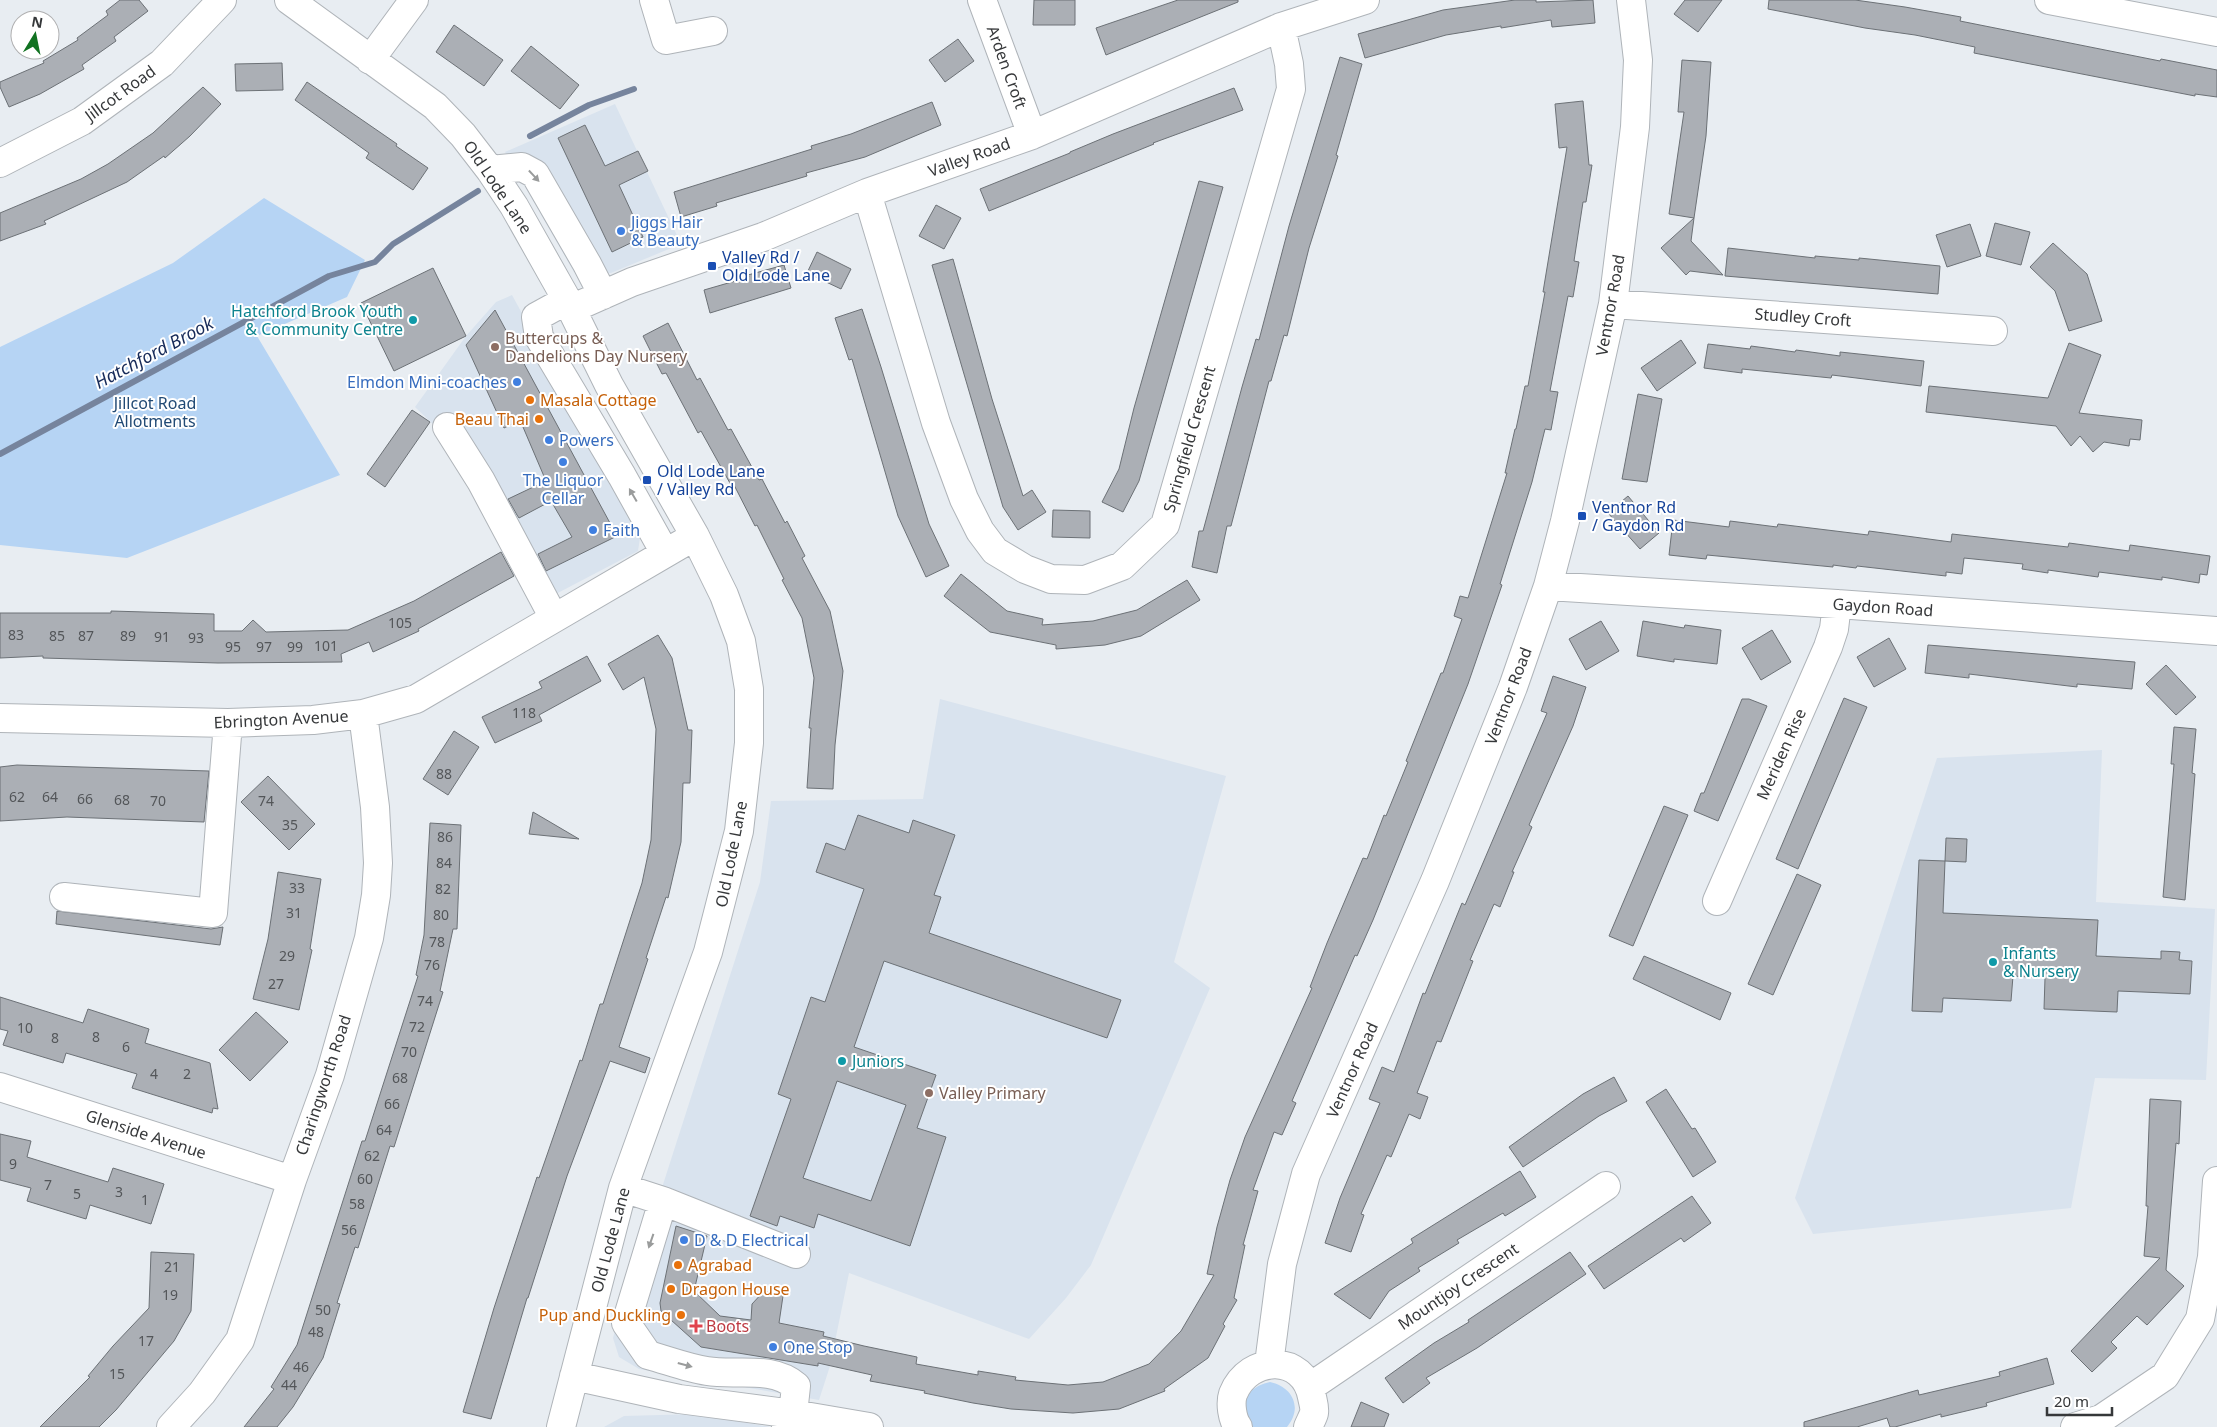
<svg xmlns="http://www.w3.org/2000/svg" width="2217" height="1427" font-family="'Noto Sans',sans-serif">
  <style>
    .built { fill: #d9e3ee }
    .green { fill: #b6d4f4 }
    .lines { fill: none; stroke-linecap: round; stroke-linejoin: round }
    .stream { stroke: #76849d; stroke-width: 6 }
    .building { fill: #abafb5; stroke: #6c7176; fill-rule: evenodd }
    .minor-casing { stroke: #afb4b9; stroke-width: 30 }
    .minor { stroke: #fff; stroke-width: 28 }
    .oneway { fill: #9a9c9c }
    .shop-dot { fill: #3f7fe0; stroke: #fff; stroke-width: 2 }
    .transit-dot { fill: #1a4fb4; stroke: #fff; stroke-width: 2 }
    .culture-dot { fill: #0f9aa8; stroke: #fff; stroke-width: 2 }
    .education-dot { fill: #8d6e63; stroke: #fff; stroke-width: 2 }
    .food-dot { fill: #e8710a; stroke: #fff; stroke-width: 2 }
    .health-dot { fill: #e0444e; stroke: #fff; stroke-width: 2 }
    .labels { text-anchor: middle; stroke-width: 4; stroke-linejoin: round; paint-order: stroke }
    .number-label { font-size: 14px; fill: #535659 }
    .street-label { font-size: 16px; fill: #36383a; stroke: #fff }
    .shop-label { font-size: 16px; fill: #366cbe; stroke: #fff; text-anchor: start }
    .transit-label { font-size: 16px; fill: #164399; stroke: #fff; text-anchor: start }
    .culture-label { font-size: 16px; fill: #0d838f; stroke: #fff; text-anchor: start }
    .education-label { font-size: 16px; fill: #785e54; stroke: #fff; text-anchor: start }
    .food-label { font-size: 16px; fill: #c56008; stroke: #fff; text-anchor: start }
    .park-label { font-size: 16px; fill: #214a75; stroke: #fff }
    .health-label { font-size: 16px; fill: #be3a42; stroke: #fff; text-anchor: start }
    .water-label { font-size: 18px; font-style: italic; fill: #172b59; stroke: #fff }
  </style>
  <rect width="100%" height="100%" fill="#e8edf2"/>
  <path class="built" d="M615 104 681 244 611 273 574 272 505 152Z
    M512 295 641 531 638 551 552 596 438 429 415 407 466 336 496 302Z
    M940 699 1226 776 1174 962 1210 988 1091 1265 1066 1298 1029 1339 849 1273 830 1366 819 1400 639 1369 619 1357 613 1338 645 1227 659 1197 760 882 771 801 923 799Z
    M2102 750 2096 902 2215 909 2206 1080 2095 1078 2071 1208 1813 1234 1795 1198 1937 758Z
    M696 1414 770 1427H604L624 1416Z"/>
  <path class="green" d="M264 198 365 260 347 297 257 336 340 475 127 558 0 545V347L173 263Z
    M1270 1382C1293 1387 1303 1408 1287 1427H1253C1238 1406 1245 1387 1270 1382Z"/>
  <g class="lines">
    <path class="stream" d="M530 136 589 105 634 89
      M0 454 329 276 375 262 393 244 478 191"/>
  </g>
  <path class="building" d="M120 0H139L148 11 114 37 116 41 82 65 84 69 40 94 9 107 0 87V82L44 63 43 61 78 40 77 38 108 15 106 11Z
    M1034 0H1075V25H1033Z
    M1178 0H1238V2L1106 55 1096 28Z
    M1515 0H1536V2L1593 0 1595 23 1552 27 1551 20 1501 28V26L1446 35 1365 58 1358 34 1443 10Z
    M1685 0H1722L1698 32 1674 14Z
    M1769 0H1855L1905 7 1961 17 1960 21 2160 61 2161 59 2217 70V97L2195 94V96L1974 53 1975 47 1915 35 1865 28 1768 9Z
    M454 25 503 60 484 86 436 52Z
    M958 39 974 61 945 82 929 60Z
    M531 46 579 85 560 109 511 71Z
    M1340 57 1362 64 1336 155 1338 156 1309 248 1287 336 1284 335 1271 381H1269L1231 526H1227L1217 573 1192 567 1199 531H1203L1242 387 1256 339 1259 340 1289 226Z
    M1682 60 1711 62 1706 136 1694 218 1669 214 1684 112H1678Z
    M282 63 283 90 236 91 235 64Z
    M307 82 397 144 396 146 428 168 413 190 366 158 369 153 295 100Z
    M203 87 221 104 190 136 165 158 164 156 127 182 44 221 46 224 0 241V213L81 179 108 164 153 133Z
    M1234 88 1243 110 1153 143 1154 144 989 211 980 189 1070 153V152L1113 134Z
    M1583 101 1589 165H1592L1586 202H1583L1574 261 1579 262 1573 297 1568 296 1550 391 1558 392 1551 430 1545 429 1532 482 1500 584 1502 585 1468 684 1373 920 1357 956 1355 955 1292 1101 1296 1103 1282 1135 1274 1132 1253 1190 1258 1191 1243 1245H1245L1234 1298 1237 1300 1223 1324 1225 1326 1208 1358 1164 1389 1165 1391 1119 1409 1073 1413 1011 1409 973 1403 924 1393 925 1391 870 1381 872 1375 818 1363V1366L701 1347 661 1311 660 1303 676 1226 707 1236 694 1291 720 1316 751 1320 752 1304 764 1291 783 1296 779 1323 824 1332 823 1336 864 1346 917 1357 916 1364 978 1375V1371L1016 1377 1015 1380 1068 1385 1103 1382 1149 1364 1181 1331 1214 1275 1207 1274 1217 1227 1230 1180 1245 1137 1312 988 1310 987 1327 943 1363 858 1367 859 1384 815 1386 816 1408 762 1406 761 1441 673H1443L1462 619 1454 616 1460 596 1468 598 1507 473H1505L1515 429H1516L1525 386H1528L1545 292H1543L1567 147 1559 148 1555 104Z
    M932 102 941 125 865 157 806 173 807 176 716 203 717 206 681 217 674 192 812 149 811 146 851 134Z
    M585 125 605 166 638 151 648 171 619 185 643 237 612 252 558 138Z
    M1199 181 1223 187 1139 481 1123 512 1102 502 1119 469 1134 408Z
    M936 205 961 218 944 249 919 236Z
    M1694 218 1691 241 1723 275 1690 271 1686 275 1661 248Z
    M1995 223 2030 232 2021 265 1986 256Z
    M1970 224 1981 256 1947 267 1936 235Z
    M2053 243 2087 274 2102 321 2069 331 2055 291 2030 267Z
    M1728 248 1815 258V256L1859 260V258L1940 266 1938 294 1725 276Z
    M817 252 851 269 841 289 807 273Z
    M953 259 992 399 1023 496 1032 490 1046 512 1018 530 1003 507 932 265Z
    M784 265 791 288 710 313 704 290 749 277 748 275Z
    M433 268 466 336 394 371 361 303Z
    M862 309 881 367 929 524 949 566 926 577 898 516 852 359 849 360 835 318Z
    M495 310 617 536 546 571 538 554 572 537 551 501 519 518 517 515 508 499 546 481 520 420 504 428 466 345Z
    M668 323 697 380 700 378 728 430 731 429 759 480 762 479 785 523 787 521 805 556 802 558 830 611 843 671 835 745 833 789 807 788 811 728H809L814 678 802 618 782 580 784 579 757 525 755 526 733 483 731 485 701 431 698 433 666 373 662 374 643 336Z
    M1681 340 1696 363 1657 391 1641 368Z
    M2069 343 2101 355 2079 413 2142 420 2140 440 2130 439 2129 446 2104 442 2093 452 2080 436 2071 446 2056 426 1926 412 1929 386 2048 398Z
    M1708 344 1750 349 1751 346 1795 352 1796 350 1840 356V352L1924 361 1921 386 1832 375 1831 378 1742 369V373L1704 368Z
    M1638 394 1662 399 1647 482 1622 479Z
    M412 410 430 422 385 487 367 474Z
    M1628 496 1659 533 1640 549 1608 513Z
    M1053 510 1090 511V538L1052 537Z
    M1673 520 1729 527 1730 521 1777 527 1778 524 1868 535 1869 531 1951 542 1952 534 2068 547 2069 543 2129 551 2130 545 2210 556 2207 575 2200 574 2199 583 2162 577V580L2099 572 2098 577 2048 570V573L2022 569 2023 564 1964 558 1962 574 1946 572V576L1857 566 1856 568 1833 565V567L1707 555 1706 559 1669 555Z
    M501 552 514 576 418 629 419 631 373 652 369 642 341 654 342 662 218 663 43 658V656L0 658V613H111V611L214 614V631H242L253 620 266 632 348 630 414 601Z
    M961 574 1007 611 1043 619 1042 625 1093 621 1137 610 1187 580 1200 600 1141 636 1105 645 1056 649V645L990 632 944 596Z
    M1601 621 1619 651 1586 670 1569 639Z
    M1643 621 1684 628 1685 625 1721 630 1717 664 1674 659V662L1637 656Z
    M1772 630 1791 662 1761 680 1742 648Z
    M658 635 672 658 688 730H692L690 783H683L681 842 668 898 666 897 646 958 648 959 619 1047 650 1058 645 1073 610 1061 567 1176 528 1298H527L491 1419 463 1412 494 1308 537 1177 539 1178 580 1060 582 1061 600 1004H603L642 883 651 840 656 729 644 677 623 690 608 664Z
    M1889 638 1906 669 1874 687 1857 657Z
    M1928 645 2135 662 2132 689 2077 684V687L1969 674V678L1925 673Z
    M587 656 601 681 539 715 542 721 495 743 482 717 542 688 539 682Z
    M2166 665 2196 697 2176 715 2146 684Z
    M1553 676 1586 687 1573 726 1529 825 1532 827 1512 872H1514L1500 907 1494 904 1470 960 1473 961 1441 1042 1437 1041 1417 1093 1428 1097 1420 1119 1409 1114 1391 1157 1387 1155 1361 1214 1364 1215 1351 1252 1325 1243 1340 1198 1380 1103 1369 1099 1382 1067 1394 1072 1423 993 1425 994 1462 903 1465 905 1547 713 1541 711Z
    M1844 698 1867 707 1798 869 1776 859Z
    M1742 699H1749L1767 706 1718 821 1694 811 1701 793H1704Z
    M2174 727 2196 729 2192 773 2195 774 2185 900 2163 897 2174 764H2171Z
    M454 731 479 747 448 795 423 779Z
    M17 765 209 771 204 822 67 817 0 821V767Z
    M268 776 315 824 289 850 241 802Z
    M1664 806 1688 815 1633 946 1609 936Z
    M533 812 579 839 529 834Z
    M858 815 909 833 913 820 955 835 934 895 941 897 929 933 1121 1000 1107 1038 884 961 854 1047 936 1075 917 1128 946 1137 910 1246 818 1214 814 1228 780 1216 777 1226 750 1216 791 1099 778 1094 811 997 825 1002 864 889 816 872 826 843 845 850ZM837 1081 906 1105 871 1201 803 1178Z
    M430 823 461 825 457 929H453L440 991 443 992 394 1147 390 1146 358 1248 355 1247 337 1303 340 1304 323 1358 293 1407 277 1427H244L274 1389 271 1387 297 1345 362 1141H365L418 976 416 975 424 935Z
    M1946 838 1967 839 1966 862 1945 861Z
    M1919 860 1945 861 1943 913 2098 920 2096 956 2161 959V951L2180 952 2179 960 2192 961 2190 994 2118 991 2117 1012 2044 1009 2045 978 2013 976 2011 1001 1943 998 1942 1012 1912 1011Z
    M278 872 321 879 310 949 312 950 299 1010 253 999 268 939Z
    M1797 874 1821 885 1773 995 1748 984Z
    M57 911 211 929 223 927 220 945 56 924Z
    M1644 956 1731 993 1720 1020 1633 979Z
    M0 997 83 1023 88 1009 149 1029 145 1043 210 1063 218 1109 213 1108 212 1113 132 1088 137 1074 66 1053 63 1063 3 1045 8 1031 0 1029Z
    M256 1012 288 1042 250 1081 219 1050Z
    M1614 1077 1627 1101 1599 1116 1523 1167 1509 1147 1583 1094Z
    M1666 1089 1692 1129 1695 1128 1716 1162 1693 1177 1646 1102Z
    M2150 1099 2181 1101 2179 1144 2176 1143 2166 1270 2184 1286 2147 1325 2137 1316 2111 1342 2117 1348 2092 1372 2071 1351 2160 1258 2144 1256 2148 1206H2146Z
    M0 1134 31 1141 27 1157 108 1182 113 1168 164 1184 151 1224 90 1205 86 1219 27 1201 31 1188 0 1180Z
    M1520 1171 1536 1197 1505 1216 1503 1213 1457 1240 1459 1243 1418 1268 1420 1271 1389 1291 1370 1319 1334 1294 1413 1243 1411 1239Z
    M1692 1196 1711 1223 1684 1242 1681 1238 1604 1289 1588 1266Z
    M151 1252 194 1254 191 1311 174 1341 116 1410 99 1427H40L90 1377 88 1376 113 1346 149 1308Z
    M1570 1252 1586 1274 1477 1348 1426 1378 1430 1383 1403 1403 1385 1378 1434 1343 1469 1322 1468 1320Z
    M2047 1358 2054 1384 1986 1403 1987 1406 1941 1417V1414L1895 1427H1890L1887 1418 1857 1427H1804V1422L1918 1390 1919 1395 2000 1376 1999 1372Z
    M1361 1402 1389 1414 1384 1427H1351Z"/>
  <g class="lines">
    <g class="minor-casing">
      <path id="minor" d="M289 0 435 106 463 135 490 170 514 206 567 300 609 385 695 536 724 595 741 641 749 689V743L739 831 708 952 623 1188 561 1427
        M654 0 666 40 713 31
        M982 0 1032 135
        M2049 0 2217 32
        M370 60 414 0
        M0 163 82 121 162 63 222 0
        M490 170 522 167 535 174 587 264 603 295
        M867 193 936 423 964 499 980 531 995 551 1025 569 1051 579 1085 580 1122 566 1165 525 1291 89 1289 64 1281 27
        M567 300 536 317 539 337 622 476 665 553
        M1613 304 1993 331
        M571 309 632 282 763 237 867 193 1032 135 1281 27 1365 0
        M447 427 481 481 554 618
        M1548 586 1837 604 2217 631
        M0 718 228 723 313 720 363 714 416 699 695 536
        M64 897 213 913 228 723
        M1717 901 1828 647 1834 629 1837 604
        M0 1087 292 1180
        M623 1188 663 1201 626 1323 648 1355C667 1360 687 1368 707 1371 737 1376 771 1365 796 1386L793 1414 786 1427
        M663 1201 796 1254
        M1269 1364 1282 1264 1306 1174 1435 881 1513 687 1548 586 1565 521 1613 304 1635 127 1638 60 1631 0
        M574 1376 679 1399 793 1414 869 1427
        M1310 1387 1606 1186
        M171 1427 202 1393 240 1340 292 1180 330 1075 369 938 376 895 378 863 375 807 363 714
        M1238 1427C1232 1419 1230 1403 1233 1394 1249 1354 1304 1354 1312 1397 1313 1402 1315 1408 1314 1413 1313 1417 1310 1422 1308 1427
        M2075 1427 2101 1419 2165 1376 2200 1319 2212 1257 2217 1181"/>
    </g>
    <use href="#minor" class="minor"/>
  </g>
  <defs><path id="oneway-solid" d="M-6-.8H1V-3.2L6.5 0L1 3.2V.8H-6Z" transform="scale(1.25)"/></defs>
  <g class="oneway">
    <use href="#oneway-solid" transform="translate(534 176) rotate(47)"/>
    <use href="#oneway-solid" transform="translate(633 495) rotate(-120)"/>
    <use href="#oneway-solid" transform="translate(651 1241) rotate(109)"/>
    <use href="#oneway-solid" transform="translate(685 1365) rotate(15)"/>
  </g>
  <g class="shop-dot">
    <circle cx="621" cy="231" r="5"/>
    <circle cx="517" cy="382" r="5"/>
    <circle cx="549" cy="440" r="5"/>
    <circle cx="563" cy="462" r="5"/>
    <circle cx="593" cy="530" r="5"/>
    <circle cx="684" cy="1240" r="5"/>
    <circle cx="773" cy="1347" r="5"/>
  </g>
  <g class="transit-dot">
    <rect x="707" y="261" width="10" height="10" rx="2.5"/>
    <rect x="642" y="475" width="10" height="10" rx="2.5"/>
    <rect x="1577" y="511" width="10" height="10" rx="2.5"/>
  </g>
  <g class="culture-dot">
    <circle cx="413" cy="320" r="5"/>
    <circle cx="1993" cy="962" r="5"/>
    <circle cx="842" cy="1061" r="5"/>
  </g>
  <g class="education-dot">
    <circle cx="495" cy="347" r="5"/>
    <circle cx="929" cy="1093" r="5"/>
  </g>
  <g class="food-dot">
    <circle cx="530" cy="400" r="5"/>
    <circle cx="539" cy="419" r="5"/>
    <circle cx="678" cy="1265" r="5"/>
    <circle cx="671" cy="1289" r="5"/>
    <circle cx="681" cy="1315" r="5"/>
  </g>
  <path class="health-dot" d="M693.5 1318.5h5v5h5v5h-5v5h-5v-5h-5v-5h5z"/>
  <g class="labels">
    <g class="number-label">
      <text x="400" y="628">105</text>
      <text x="16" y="640">83</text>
      <text x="57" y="641">85</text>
      <text x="86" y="641">87</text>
      <text x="128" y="641">89</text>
      <text x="162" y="642">91</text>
      <text x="196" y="643">93</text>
      <text x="326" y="651">101</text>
      <text x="233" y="652">95</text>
      <text x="264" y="652">97</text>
      <text x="295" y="652">99</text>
      <text x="524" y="718">118</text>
      <text x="444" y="779">88</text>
      <text x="17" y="802">62</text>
      <text x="50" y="802">64</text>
      <text x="85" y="804">66</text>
      <text x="122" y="805">68</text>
      <text x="158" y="806">70</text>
      <text x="266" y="806">74</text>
      <text x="290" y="830">35</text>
      <text x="445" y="842">86</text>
      <text x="444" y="868">84</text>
      <text x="297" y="893">33</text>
      <text x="443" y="894">82</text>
      <text x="294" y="918">31</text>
      <text x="441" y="920">80</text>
      <text x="437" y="947">78</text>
      <text x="287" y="961">29</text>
      <text x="432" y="970">76</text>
      <text x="276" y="989">27</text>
      <text x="425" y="1006">74</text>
      <text x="417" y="1032">72</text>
      <text x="25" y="1033">10</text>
      <text x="96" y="1042">8</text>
      <text x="55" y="1043">8</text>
      <text x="126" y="1052">6</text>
      <text x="409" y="1057">70</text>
      <text x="154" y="1079">4</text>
      <text x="187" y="1079">2</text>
      <text x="400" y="1083">68</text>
      <text x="392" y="1109">66</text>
      <text x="384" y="1135">64</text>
      <text x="372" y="1161">62</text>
      <text x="13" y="1169">9</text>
      <text x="365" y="1184">60</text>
      <text x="48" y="1190">7</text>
      <text x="119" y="1197">3</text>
      <text x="77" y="1199">5</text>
      <text x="145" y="1205">1</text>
      <text x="357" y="1209">58</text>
      <text x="349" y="1235">56</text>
      <text x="172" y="1272">21</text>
      <text x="170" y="1300">19</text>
      <text x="323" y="1315">50</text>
      <text x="316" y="1337">48</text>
      <text x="146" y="1346">17</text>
      <text x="301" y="1372">46</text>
      <text x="117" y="1379">15</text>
      <text x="289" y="1390">44</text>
    </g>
    <g class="street-label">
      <text transform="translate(1007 67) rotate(70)" y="6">Arden Croft</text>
      <text transform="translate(120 93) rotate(-36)" y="6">Jillcot Road</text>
      <text transform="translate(969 157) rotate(-20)" y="6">Valley Road</text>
      <text transform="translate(498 187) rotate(56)" y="6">Old Lode Lane</text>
      <text transform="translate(1610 305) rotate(-80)" y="6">Ventnor Road</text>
      <text transform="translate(1803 317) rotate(4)" y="6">Studley Croft</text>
      <text transform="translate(1189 439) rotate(-74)" y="6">Springfield Crescent</text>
      <text transform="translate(1883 607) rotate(4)" y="6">Gaydon Road</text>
      <text transform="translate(1508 696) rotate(-69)" y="6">Ventnor Road</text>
      <text transform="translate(281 719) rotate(-3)" y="6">Ebrington Avenue</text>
      <text transform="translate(1781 754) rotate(-66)" y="6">Meriden Rise</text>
      <text transform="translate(731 854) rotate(-79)" y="6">Old Lode Lane</text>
      <text transform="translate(1352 1070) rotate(-66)" y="6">Ventnor Road</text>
      <text transform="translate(323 1085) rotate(-72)" y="6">Charingworth Road</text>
      <text transform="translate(146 1134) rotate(18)" y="6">Glenside Avenue</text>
      <text transform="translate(610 1240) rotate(-75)" y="6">Old Lode Lane</text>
      <text transform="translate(1458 1286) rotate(-34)" y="6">Mountjoy Crescent</text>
    </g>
    <g class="shop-label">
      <text x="631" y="228">Jiggs Hair<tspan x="631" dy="18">&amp; Beauty</tspan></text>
      <text x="507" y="388" text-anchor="end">Elmdon Mini-coaches</text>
      <text x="559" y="446">Powers</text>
      <text x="563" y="486" text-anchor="middle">The Liquor<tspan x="563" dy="18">Cellar</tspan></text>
      <text x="603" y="536">Faith</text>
      <text x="694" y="1246">D &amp; D Electrical</text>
      <text x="783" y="1353">One Stop</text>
    </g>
    <g class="transit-label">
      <text x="722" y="263">Valley Rd /<tspan x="722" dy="18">Old Lode Lane</tspan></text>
      <text x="657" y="477">Old Lode Lane<tspan x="657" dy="18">/ Valley Rd</tspan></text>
      <text x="1592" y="513">Ventnor Rd<tspan x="1592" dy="18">/ Gaydon Rd</tspan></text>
    </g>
    <g class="culture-label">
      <text x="403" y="317" text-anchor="end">Hatchford Brook Youth<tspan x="403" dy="18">&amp; Community Centre</tspan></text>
      <text x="2003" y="959">Infants<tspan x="2003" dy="18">&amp; Nursery</tspan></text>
      <text x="852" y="1067">Juniors</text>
    </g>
    <g class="education-label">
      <text x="505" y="344">Buttercups &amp;<tspan x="505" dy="18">Dandelions Day Nursery</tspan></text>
      <text x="939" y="1099">Valley Primary</text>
    </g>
    <g class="food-label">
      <text x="540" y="406">Masala Cottage</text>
      <text x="529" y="425" text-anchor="end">Beau Thai</text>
      <text x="688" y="1271">Agrabad</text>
      <text x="681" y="1295">Dragon House</text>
      <text x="671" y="1321" text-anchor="end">Pup and Duckling</text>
    </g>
    <g class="park-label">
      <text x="155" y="409">Jillcot Road<tspan x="155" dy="18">Allotments</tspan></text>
    </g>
    <g class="health-label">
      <text x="706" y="1332">Boots</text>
    </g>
    <g class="water-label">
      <text transform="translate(154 353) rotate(-28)" y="6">Hatchford Brook</text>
    </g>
  </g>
  <g transform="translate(35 35) rotate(10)"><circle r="24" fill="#ffffff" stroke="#afafb0"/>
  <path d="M0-4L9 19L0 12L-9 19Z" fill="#117221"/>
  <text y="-8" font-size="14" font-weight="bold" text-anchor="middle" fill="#36383a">N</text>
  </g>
  <path d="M2047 1407v8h65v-8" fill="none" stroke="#36383a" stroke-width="2.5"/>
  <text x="2054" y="1407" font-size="15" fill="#36383a" stroke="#ffffff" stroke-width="4" paint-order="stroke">20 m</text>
</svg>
